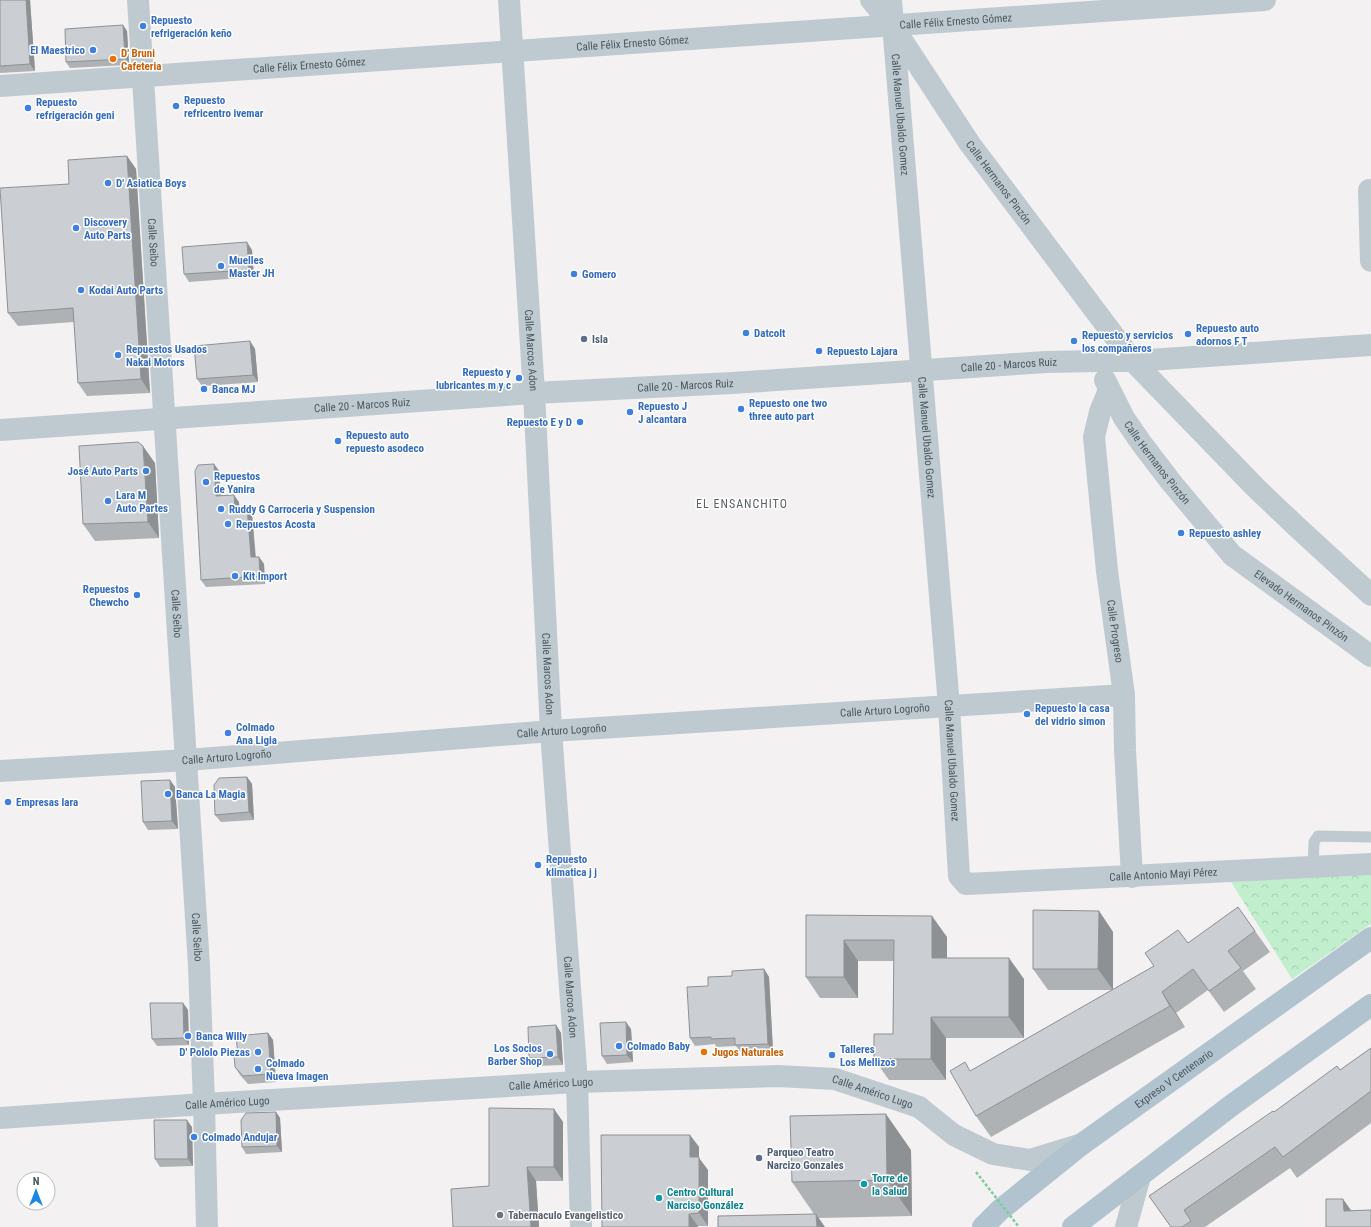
<svg xmlns="http://www.w3.org/2000/svg" width="1371" height="1227" font-family="'Roboto Condensed',sans-serif">
  <style>
    .park { fill: url(#park-crowns) }
    .lines { fill: none; stroke-linecap: round; stroke-linejoin: round }
    .service { stroke: #bfcad0; stroke-width: 11 }
    .minor { stroke: #bfcad0; stroke-width: 22 }
    .tertiary { stroke: #bfcad0; stroke-width: 22 }
    .primary { stroke: #b1c3cf; stroke-width: 22 }
    .path-bridge { stroke: #79ce9b; stroke-width: 2.5; stroke-dasharray: 3 2; stroke-linecap: butt }
    .wall { fill: #afb2b5 }
    .shaded-wall { fill: #8e9194 }
    .building { fill: #cbcfd3; stroke: #8e9194 }
    .shop-dot { fill: #3f7fe0; stroke: #fff; stroke-width: 1.5 }
    .food-dot { fill: #e8710a; stroke: #fff; stroke-width: 1.5 }
    .service-dot { fill: #5c6f8a; stroke: #fff; stroke-width: 1.5 }
    .culture-dot { fill: #0f9aa8; stroke: #fff; stroke-width: 1.5 }
    .worship-dot { fill: #6b7280; stroke: #fff; stroke-width: 1.5 }
    .labels { text-anchor: middle; stroke-width: 3; stroke-linejoin: round; paint-order: stroke }
    .shop-label { font-size: 11px; font-weight: bold; fill: #366cbe; stroke: #fff; text-anchor: start }
    .street-label { font-size: 11px; fill: #49575f; stroke: #fff }
    .food-label { font-size: 11px; font-weight: bold; fill: #c56008; stroke: #fff; text-anchor: start }
    .service-label { font-size: 11px; font-weight: bold; fill: #4e5e75; stroke: #fff; text-anchor: start }
    .culture-label { font-size: 11px; font-weight: bold; fill: #0d838f; stroke: #fff; text-anchor: start }
    .worship-label { font-size: 11px; font-weight: bold; fill: #5b616d; stroke: #fff; text-anchor: start }
    .neighbourhood-label { font-size: 12px; letter-spacing: 1px; fill: #5d6266; stroke: #fff }
  </style>
  <defs>
    <pattern id="park-crowns" width="20" height="18" patternUnits="userSpaceOnUse"><rect width="20" height="18" fill="#c1efce"/><path d="M2 6a3 3 0 1 1 6 0M12 15a3 3 0 1 1 6 0" fill="none" stroke="#a7cfb3"/></pattern>
  </defs>
  <rect width="100%" height="100%" fill="#f3f1f1"/>
  <path class="park" d="M1371 873V924L1292 979 1231 882Z"/>
  <g class="lines">
    <path class="service" d="M1313 867 1314 842 1318 836 1371 837"/>
    <g class="minor">
      <path id="s1" d="M138 0 199 966 204 1104 207 1227"/>
      <path id="s2" d="M509 0 534 393 551 731 577 1082 581 1227"/>
      <path id="s3" d="M871 0 892 25 970 144 1133 361 1256 488 1297 527 1371 595"/>
      <path id="s4" d="M891 0 949 706 959 876 966 884 1371 864"/>
      <path id="s5" d="M0 86 1265 0"/>
      <path d="M1369 190 1371 261"/>
      <path id="s6" d="M1105 380 1124 418 1142 444 1171 482 1232 555 1371 656"/>
      <path id="s7" d="M1109 390 1100 412 1094 437 1107 571 1124 695 1125 750 1132 877"/>
      <path id="s8" d="M0 430 534 393 732 383 1046 362 1098 361H1133L1371 345"/>
      <path id="s9" d="M0 771 187 760 551 731 1124 695"/>
      <path id="s10" d="M0 1118 204 1104 577 1082 778 1076 835 1079 919 1107"/>
      <path d="M1126 1227 1140 1176"/>
    </g>
    <path class="tertiary" d="M919 1107 954 1135 993 1154 1030 1160 1082 1144"/>
    <g class="primary">
      <path id="s11" d="M983 1227 1000 1210 1082 1144 1371 938"/>
      <path d="M1073 1227 1232 1105 1371 1005"/>
    </g>
    <path class="path-bridge" d="M976 1172 1019 1227"/>
  </g>
  <path class="wall" d="M0 0H30L35 71 0 73Z
    M123 25 127 31 129 63 128 65 70 68 66 62Z
    M127 156 136 169 150 393 87 396 78 383 74 322 18 326 8 313 69 184Z
    M252 250 254 277 189 282 184 274Z
    M250 341 255 349 258 382 202 386 197 379Z
    M155 463 159 538 95 541 83 524Z
    M214 464 219 471 221 496 239 502V507L247 506 252 514 256 557H259L264 564 265 584 206 587 201 580Z
    M247 777 252 784 254 820 221 822 215 815Z
    M170 780 175 787 178 829 148 830 143 822Z
    M1238 907 1270 952 1243 971 1256 989 1224 1012 1208 990 1176 1013 1185 1027 991 1137 976 1116 971 1071 1112 990H1048L1033 969 1099 911 1113 932V990L1154 966 1145 953 1188 943Z
    M806 915 947 937V958L1024 979V1038H946V1080H889L874 1059 893 1034 894 961H858V998H820L806 977Z
    M764 969 769 977 773 1051 741 1053 736 1046 716 1047 715 1044 695 1046 690 1038 708 986 732 976Z
    M183 1003 188 1010 189 1045 157 1046 152 1039Z
    M556 1025 561 1033 563 1065 534 1066 529 1058Z
    M631 1029 633 1062 607 1064 602 1056Z
    M268 1033 273 1040 276 1082 248 1084 240 1075 235 1067 238 1056Z
    M1371 1048V1123L1297 1178 1290 1168 1205 1227H1171L1149 1196 1274 1112 1340 1070Z
    M554 1109 563 1122V1181H536L539 1227H453L489 1186Z
    M276 1112 280 1118 282 1152 246 1154 242 1147Z
    M192 1127 193 1166 160 1167 155 1159Z
    M690 1135 699 1147V1158L708 1170V1226H698V1227H602Z
    M911 1150 912 1216 819 1218 814 1214 792 1182Z"/>
  <path class="shaded-wall" d="M26 0H30L35 71 30 64Z
    M123 25 127 31 129 63 125 57Z
    M127 156 136 169 150 393 141 379Z
    M247 242 252 250 254 277 249 270Z
    M250 341 255 349 258 382 253 375Z
    M143 446 155 463 159 538 148 522Z
    M214 464 219 471 221 503 216 496Z
    M234 495 239 502 240 514 235 507Z
    M247 506 252 514 256 565 251 557Z
    M259 557 264 564 265 584 260 576Z
    M247 777 252 784 254 820 249 812Z
    M170 780 175 787 178 829 172 821Z
    M1099 911 1113 932V990L1098 969Z
    M932 916 947 937V979L932 958Z
    M844 940 858 961V998L844 977Z
    M1009 958 1024 979V1038L1009 1017Z
    M764 969 769 977 773 1051 768 1044Z
    M1162 992 1176 1013 1185 1027 1170 1006Z
    M183 1003 188 1010 189 1045 184 1038Z
    M931 1017 946 1038V1080L931 1059Z
    M626 1022 631 1029 633 1062 627 1055Z
    M556 1025 561 1033 563 1065 558 1057Z
    M268 1033 273 1040 276 1082 271 1074Z
    M554 1109 563 1122V1181L554 1167Z
    M276 1112 280 1118 282 1152 277 1146Z
    M886 1114 911 1150 912 1216 887 1180Z
    M187 1120 192 1127 193 1166 188 1159Z
    M690 1135 699 1147V1158L708 1170V1226L699 1213 690 1157Z
    M527 1167 536 1181 539 1227H531Z
    M1343 1199 1358 1220 1344 1211Z
    M689 1214 698 1226V1227H689Z
    M816 1214 825 1227H817Z"/>
  <path class="building" d="M0 0H26L30 64 0 66Z
    M123 25 125 57 124 59 66 62 65 29Z
    M127 156 141 379 78 383 73 308 8 313 0 188 69 184 68 160Z
    M247 242 249 270 184 274 182 247Z
    M250 341 253 375 197 379 194 346Z
    M138 442 143 446 148 522 83 524 79 446Z
    M214 464 216 496 234 495 235 507 247 506 251 557H259L260 576 201 580 195 471 198 465Z
    M247 777 249 812 215 815 214 785 219 778Z
    M170 780 172 821 143 822 141 781Z
    M1238 907 1255 931 1228 951 1241 968 1209 991 1193 969 1162 992 1170 1006 976 1116 950 1071 965 1062 970 1071 1154 966 1145 953 1178 930 1188 943Z
    M1033 910 1099 911 1098 969H1033Z
    M806 915 932 916V958H1009V1017H931V1059H874V1034H893L894 940H844V977H806Z
    M764 969 768 1044 735 1045V1038L711 1039V1037L690 1038 687 987 708 986V977L732 976V971Z
    M150 1003H183L184 1038 152 1039Z
    M626 1022 627 1055 602 1056 600 1023Z
    M556 1025 558 1057 529 1058 528 1027Z
    M268 1033 271 1074 243 1076 235 1067 234 1056H238L236 1036Z
    M1371 1048V1091L1283 1157 1275 1147 1184 1210 1191 1221 1182 1227H1171L1149 1196 1273 1111 1274 1112 1337 1066 1340 1070Z
    M489 1108 554 1109V1167H527L531 1227H453L451 1189 489 1186Z
    M276 1112 277 1146 242 1147 241 1120 246 1113Z
    M886 1114 887 1180 792 1182 790 1116Z
    M154 1120H187L188 1159H155Z
    M601 1135H690V1157H699V1213L689 1214V1227H602Z
    M1326 1199H1343L1344 1211 1371 1210V1227H1326Z
    M816 1214 817 1227H718V1216Z"/>
  <g class="shop-dot">
    <circle cx="143" cy="26" r="4"/>
    <circle cx="93" cy="50" r="4"/>
    <circle cx="176" cy="106" r="4"/>
    <circle cx="28" cy="108" r="4"/>
    <circle cx="108" cy="183" r="4"/>
    <circle cx="76" cy="228" r="4"/>
    <circle cx="221" cy="266" r="4"/>
    <circle cx="574" cy="274" r="4"/>
    <circle cx="81" cy="290" r="4"/>
    <circle cx="746" cy="333" r="4"/>
    <circle cx="1188" cy="334" r="4"/>
    <circle cx="1074" cy="341" r="4"/>
    <circle cx="819" cy="351" r="4"/>
    <circle cx="118" cy="355" r="4"/>
    <circle cx="519" cy="378" r="4"/>
    <circle cx="204" cy="389" r="4"/>
    <circle cx="741" cy="409" r="4"/>
    <circle cx="630" cy="412" r="4"/>
    <circle cx="580" cy="422" r="4"/>
    <circle cx="338" cy="441" r="4"/>
    <circle cx="146" cy="471" r="4"/>
    <circle cx="206" cy="482" r="4"/>
    <circle cx="108" cy="501" r="4"/>
    <circle cx="221" cy="509" r="4"/>
    <circle cx="228" cy="524" r="4"/>
    <circle cx="1181" cy="533" r="4"/>
    <circle cx="235" cy="576" r="4"/>
    <circle cx="137" cy="595" r="4"/>
    <circle cx="1027" cy="714" r="4"/>
    <circle cx="228" cy="733" r="4"/>
    <circle cx="168" cy="794" r="4"/>
    <circle cx="8" cy="802" r="4"/>
    <circle cx="538" cy="865" r="4"/>
    <circle cx="188" cy="1036" r="4"/>
    <circle cx="619" cy="1046" r="4"/>
    <circle cx="258" cy="1052" r="4"/>
    <circle cx="550" cy="1054" r="4"/>
    <circle cx="832" cy="1055" r="4"/>
    <circle cx="258" cy="1069" r="4"/>
    <circle cx="194" cy="1137" r="4"/>
  </g>
  <g class="food-dot">
    <circle cx="113" cy="59" r="4"/>
    <circle cx="704" cy="1052" r="4"/>
  </g>
  <g class="service-dot">
    <circle cx="584" cy="339" r="4"/>
    <circle cx="759" cy="1158" r="4"/>
  </g>
  <g class="culture-dot">
    <circle cx="864" cy="1184" r="4"/>
    <circle cx="659" cy="1198" r="4"/>
  </g>
  <circle class="worship-dot" cx="500" cy="1215" r="4"/>
  <g class="labels">
    <g class="shop-label">
      <text x="151" y="24">Repuesto<tspan x="151" dy="13">refrigeración keño</tspan></text>
      <text x="85" y="54" text-anchor="end">El Maestrico</text>
      <text x="184" y="104">Repuesto<tspan x="184" dy="13">refricentro ivemar</tspan></text>
      <text x="36" y="106">Repuesto<tspan x="36" dy="13">refrigeración geni</tspan></text>
      <text x="116" y="187">D' Asiatica Boys</text>
      <text x="84" y="226">Discovery<tspan x="84" dy="13">Auto Parts</tspan></text>
      <text x="229" y="264">Muelles<tspan x="229" dy="13">Master JH</tspan></text>
      <text x="582" y="278">Gomero</text>
      <text x="89" y="294">Kodai Auto Parts</text>
      <text x="1196" y="332">Repuesto auto<tspan x="1196" dy="13">adornos F T</tspan></text>
      <text x="754" y="337">Datcolt</text>
      <text x="1082" y="339">Repuesto y servicios<tspan x="1082" dy="13">los compañeros</tspan></text>
      <text x="126" y="353">Repuestos Usados<tspan x="126" dy="13">Nakai Motors</tspan></text>
      <text x="827" y="355">Repuesto Lajara</text>
      <text x="511" y="376" text-anchor="end">Repuesto y<tspan x="511" dy="13">lubricantes m y c</tspan></text>
      <text x="212" y="393">Banca MJ</text>
      <text x="749" y="407">Repuesto one two<tspan x="749" dy="13">three auto part</tspan></text>
      <text x="638" y="410">Repuesto J<tspan x="638" dy="13">J alcantara</tspan></text>
      <text x="572" y="426" text-anchor="end">Repuesto E y D</text>
      <text x="346" y="439">Repuesto auto<tspan x="346" dy="13">repuesto asodeco</tspan></text>
      <text x="138" y="475" text-anchor="end">José Auto Parts</text>
      <text x="214" y="480">Repuestos<tspan x="214" dy="13">de Yanira</tspan></text>
      <text x="116" y="499">Lara M<tspan x="116" dy="13">Auto Partes</tspan></text>
      <text x="229" y="513">Ruddy G Carroceria y Suspension</text>
      <text x="236" y="528">Repuestos Acosta</text>
      <text x="1189" y="537">Repuesto ashley</text>
      <text x="243" y="580">Kit Import</text>
      <text x="129" y="593" text-anchor="end">Repuestos<tspan x="129" dy="13">Chewcho</tspan></text>
      <text x="1035" y="712">Repuesto la casa<tspan x="1035" dy="13">del vidrio simon</tspan></text>
      <text x="236" y="731">Colmado<tspan x="236" dy="13">Ana Ligia</tspan></text>
      <text x="176" y="798">Banca La Magia</text>
      <text x="16" y="806">Empresas lara</text>
      <text x="546" y="863">Repuesto<tspan x="546" dy="13">klimatica j j</tspan></text>
      <text x="196" y="1040">Banca Willy</text>
      <text x="627" y="1050">Colmado Baby</text>
      <text x="542" y="1052" text-anchor="end">Los Socios<tspan x="542" dy="13">Barber Shop</tspan></text>
      <text x="840" y="1053">Talleres<tspan x="840" dy="13">Los Mellizos</tspan></text>
      <text x="250" y="1056" text-anchor="end">D' Pololo Piezas</text>
      <text x="266" y="1067">Colmado<tspan x="266" dy="13">Nueva Imagen</tspan></text>
      <text x="202" y="1141">Colmado Andujar</text>
    </g>
    <g class="street-label">
      <text dy="4" stroke="none"><textPath href="#s5" startOffset="958">Calle Félix Ernesto Gómez</textPath></text>
      <text dy="4" stroke="none"><textPath href="#s5" startOffset="634">Calle Félix Ernesto Gómez</textPath></text>
      <text dy="4" stroke="none"><textPath href="#s5" startOffset="310">Calle Félix Ernesto Gómez</textPath></text>
      <text dy="4" stroke="none"><textPath href="#s4" startOffset="115">Calle Manuel Ubaldo Gomez</textPath></text>
      <text dy="4" stroke="none"><textPath href="#s3" startOffset="223">Calle Hermanos Pinzón</textPath></text>
      <text dy="4" stroke="none"><textPath href="#s1" startOffset="243">Calle Seibo</textPath></text>
      <text dy="4" stroke="none"><textPath href="#s2" startOffset="351">Calle Marcos Adon</textPath></text>
      <text dy="4" stroke="none"><textPath href="#s8" startOffset="1011">Calle 20 - Marcos Ruiz</textPath></text>
      <text dy="4" stroke="none"><textPath href="#s8" startOffset="687">Calle 20 - Marcos Ruiz</textPath></text>
      <text dy="4" stroke="none"><textPath href="#s8" startOffset="363">Calle 20 - Marcos Ruiz</textPath></text>
      <text dy="4" stroke="none"><textPath href="#s4" startOffset="439">Calle Manuel Ubaldo Gomez</textPath></text>
      <text dy="4" stroke="none"><textPath href="#s6" startOffset="98">Calle Hermanos Pinzón</textPath></text>
      <text dy="4" stroke="none"><textPath href="#s6" startOffset="303">Elevado Hermanos Pinzón</textPath></text>
      <text dy="4" stroke="none"><textPath href="#s1" startOffset="615">Calle Seibo</textPath></text>
      <text dy="4" stroke="none"><textPath href="#s7" startOffset="245">Calle Progreso</textPath></text>
      <text dy="4" stroke="none"><textPath href="#s2" startOffset="675">Calle Marcos Adon</textPath></text>
      <text dy="4" stroke="none"><textPath href="#s9" startOffset="887">Calle Arturo Logroño</textPath></text>
      <text dy="4" stroke="none"><textPath href="#s9" startOffset="563">Calle Arturo Logroño</textPath></text>
      <text dy="4" stroke="none"><textPath href="#s9" startOffset="227">Calle Arturo Logroño</textPath></text>
      <text dy="4" stroke="none"><textPath href="#s4" startOffset="763">Calle Manuel Ubaldo Gomez</textPath></text>
      <text dy="4" stroke="none"><textPath href="#s4" startOffset="1087">Calle Antonio Mayi Pérez</textPath></text>
      <text dy="4" stroke="none"><textPath href="#s1" startOffset="939">Calle Seibo</textPath></text>
      <text dy="4" stroke="none"><textPath href="#s2" startOffset="999">Calle Marcos Adon</textPath></text>
      <text dy="4" stroke="none"><textPath href="#s11" startOffset="242">Expreso V Centenario</textPath></text>
      <text dy="4" stroke="none"><textPath href="#s10" startOffset="552">Calle Américo Lugo</textPath></text>
      <text dy="4" stroke="none"><textPath href="#s10" startOffset="876">Calle Américo Lugo</textPath></text>
      <text dy="4" stroke="none"><textPath href="#s10" startOffset="228">Calle Américo Lugo</textPath></text>
    </g>
    <g class="food-label">
      <text x="121" y="57">D' Bruni<tspan x="121" dy="13">Cafeteria</tspan></text>
      <text x="712" y="1056">Jugos Naturales</text>
    </g>
    <g class="service-label">
      <text x="592" y="343">Isla</text>
      <text x="767" y="1156">Parqueo Teatro<tspan x="767" dy="13">Narcizo Gonzales</tspan></text>
    </g>
    <g class="culture-label">
      <text x="872" y="1182">Torre de<tspan x="872" dy="13">la Salud</tspan></text>
      <text x="667" y="1196">Centro Cultural<tspan x="667" dy="13">Narciso González</tspan></text>
    </g>
    <g class="worship-label">
      <text x="508" y="1219">Tabernaculo Evangelistico</text>
    </g>
    <g class="neighbourhood-label">
      <text x="742" y="508">EL ENSANCHITO</text>
    </g>
  </g>
  <g transform="translate(36 1191)"><circle r="19" fill="#ffffff" stroke="#b6bcbf"/>
  <path d="M0-3L7 15L0 10L-7 15Z" fill="#1b87e4"/>
  <text y="-6" font-size="11" font-weight="bold" text-anchor="middle" fill="#49575f">N</text>
  </g>
</svg>
